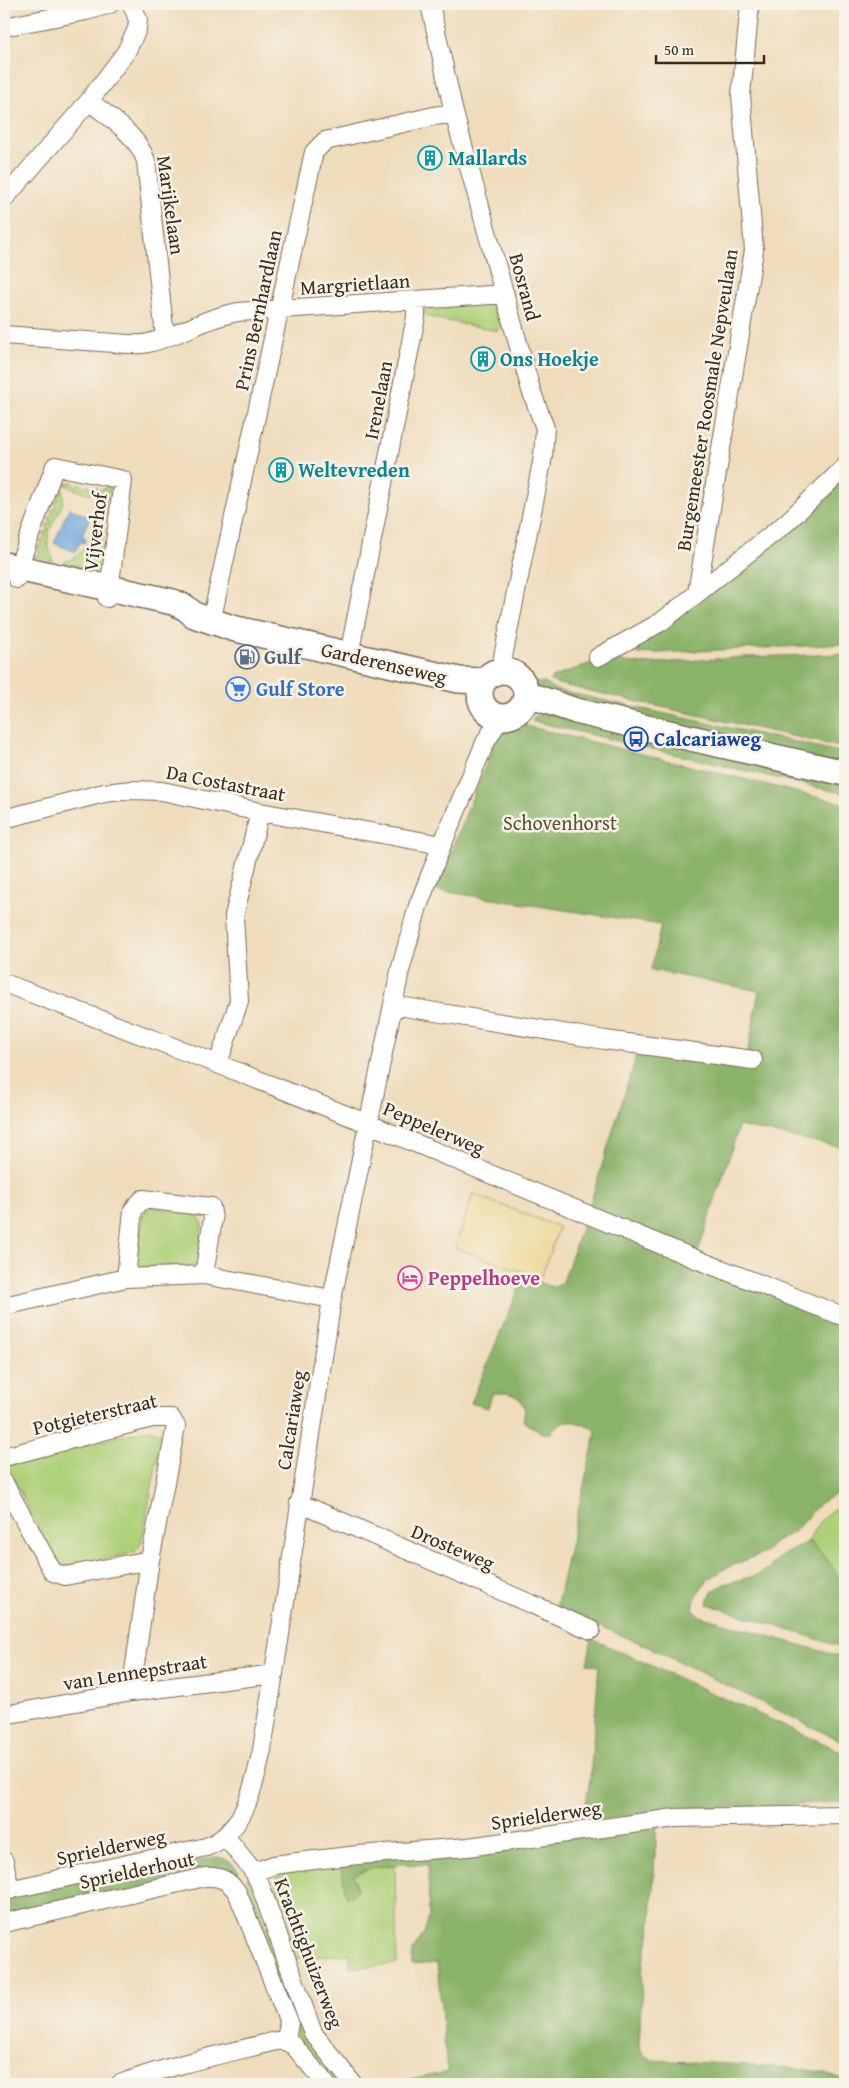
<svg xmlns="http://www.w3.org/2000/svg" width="849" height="2088" font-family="'Gentium Book Plus',serif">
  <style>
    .green { fill: #afd079; stroke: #757d4c }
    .forest { fill: #8bb269; stroke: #636e44 }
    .sand { fill: #eeda9e; stroke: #94825e }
    .water { fill: #6ea5dd; stroke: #54687e }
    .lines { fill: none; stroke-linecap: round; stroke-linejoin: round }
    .street-casing { stroke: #7a6855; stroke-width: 20 }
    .secondary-casing { stroke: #7a6855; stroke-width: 28 }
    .street { stroke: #fff; stroke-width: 18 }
    .secondary { stroke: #fff; stroke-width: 25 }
    .labels { text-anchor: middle; stroke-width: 5; stroke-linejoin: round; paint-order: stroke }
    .culture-label { font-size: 20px; font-weight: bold; fill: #0d838f; stroke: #f7f3e8; text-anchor: start }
    .street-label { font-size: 20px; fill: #3b2a1e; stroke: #f7f3e8 }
    .service-label { font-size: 20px; font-weight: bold; fill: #4e5e75; stroke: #f7f3e8; text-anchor: start }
    .shop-label { font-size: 20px; font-weight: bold; fill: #366cbe; stroke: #f7f3e8; text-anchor: start }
    .transit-label { font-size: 20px; font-weight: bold; fill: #164399; stroke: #f7f3e8; text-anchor: start }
    .park-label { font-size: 20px; fill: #585435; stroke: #f7f3e8 }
    .hotel-label { font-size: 20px; font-weight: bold; fill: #b23c85; stroke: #f7f3e8; text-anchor: start }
  </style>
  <rect width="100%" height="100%" fill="#f7f3e8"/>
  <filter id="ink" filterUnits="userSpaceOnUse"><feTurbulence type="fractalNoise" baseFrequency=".02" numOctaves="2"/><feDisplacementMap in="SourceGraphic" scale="10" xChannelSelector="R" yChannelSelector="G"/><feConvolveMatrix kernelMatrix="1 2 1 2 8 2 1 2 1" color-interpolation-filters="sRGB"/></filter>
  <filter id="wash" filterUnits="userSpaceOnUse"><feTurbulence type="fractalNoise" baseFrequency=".0096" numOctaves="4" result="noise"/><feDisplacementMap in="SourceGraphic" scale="20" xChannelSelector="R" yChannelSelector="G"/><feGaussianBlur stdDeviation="1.12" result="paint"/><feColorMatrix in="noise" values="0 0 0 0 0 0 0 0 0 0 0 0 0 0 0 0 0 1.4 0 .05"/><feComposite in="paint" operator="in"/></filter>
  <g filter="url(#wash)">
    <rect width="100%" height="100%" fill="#efdcbc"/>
    <path class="green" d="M491 301 501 328 498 331 433 318 427 316 423 312 426 308Z
      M61 475 68 477 64 479 67 484 72 481 75 486 80 483 83 488 88 485 91 490 96 487 99 491 108 486H112L114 490C97 498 70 493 59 477Z
      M58 480C74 504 51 514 48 539 47 548 52 553 53 561L27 555 32 551 35 556 40 553 37 548 42 545 40 541 45 538 43 533 48 530 46 525 51 522 48 517 53 514 51 510 56 507 54 502 59 499 57 494 62 491Z
      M114 493 112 501 110 497 105 501 108 505 104 509 107 513 103 517 106 522 102 525 105 530 101 534 104 538 99 542 102 546 97 550 108 564 107 573 64 563C66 560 70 560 74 558 81 553 88 545 92 537 101 519 94 503 114 493Z
      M149 1206 195 1215 202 1221 200 1267H135L143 1214Z
      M149 1429 162 1434 141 1544 134 1553 68 1567 55 1562 7 1465Z
      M845 1504V1591L809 1541C816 1523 827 1510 845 1504Z
      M340 1860 357 1890 354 1875 367 1868 395 1865 397 1964 350 1968V1954L295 1958C288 1935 268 1894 279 1872Z
      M247 1878H249L296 2009 289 2014 240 1885Z
      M301 2025 344 2084H333C320 2069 295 2048 297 2026Z"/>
    <path class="forest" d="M845 472V644L638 654 633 648 635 643Z
      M845 654V748L558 684 550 681 551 678 602 659 642 664 745 657Z
      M535 682 545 683 556 690 845 753V766L622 715 529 685Z
      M543 714H550L845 779V794L532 721 534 717Z
      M510 722 845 804V1148L739 1126 698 1253 588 1210 638 1051 745 1067 759 991 651 970 661 925 435 890 500 730Z
      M584 1220 845 1323V1491L832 1496 820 1503 795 1531 776 1542 765 1552 724 1569 708 1580 699 1591 694 1602 693 1609 699 1616 845 1658V1743L642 1644 556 1608 596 1432 593 1427C572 1422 566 1415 551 1433H542L523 1421C530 1399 513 1390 492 1394L488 1408 471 1403 519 1288C539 1268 544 1296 563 1282Z
      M809 1541C849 1576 845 1597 845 1648L707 1604 708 1598 713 1591 724 1584 758 1575 768 1569 781 1556Z
      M592 1639 845 1753V1802L685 1809 583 1822 590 1779 599 1666 587 1664Z
      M657 1824 650 1935 643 1962 639 2047 644 2055 652 2060 786 2067 826 2073 845 2080V2084H534L521 2082 514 2084H392L447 2072 437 1963 412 1965V1951L424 1934 429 1916 428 1865C404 1864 376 1863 354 1875L357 1890 352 1896H346L340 1860Z
      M217 1857 229 1860 239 1871 235 1874 4 1918V1899L110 1874 111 1877Z"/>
    <path class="sand" d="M473 1194 559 1227 541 1278 455 1248Z"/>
    <path class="water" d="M69 508 90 517 82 535 86 538 84 543 80 542 75 552 54 543Z"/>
  </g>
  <g filter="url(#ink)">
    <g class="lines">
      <g class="street-casing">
        <path id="street" d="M430 4 454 113 531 390 545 428 543 457 500 672
          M4 27 86 11 110 4
          M89 101C110 118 138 135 146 161L165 337
          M4 199 89 101 126 52 137 29 138 20 132 4
          M4 335 128 344C134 344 142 345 148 343 180 336 203 318 238 312L505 294
          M17 579 22 557 55 466 123 480 111 575 107 598
          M697 593 754 250 741 95 750 4
          M211 622 314 152 325 141 434 116 454 113
          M349 655 416 317V301
          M598 657 661 622 786 523 845 467
          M4 819 104 793 132 790 162 791 260 812 442 845
          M4 983 218 1064 369 1124 698 1260 845 1317
          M393 1005 605 1040 753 1060
          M218 1064 239 1001 234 916 260 812
          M204 1275 213 1219 211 1207 143 1199 133 1210 126 1278 204 1275 332 1299
          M4 1306 126 1278
          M4 1457 152 1418H171L176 1426 150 1560 131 1692
          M4 1483 53 1572 65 1576 150 1560
          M299 1503 591 1630
          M4 1715 131 1692 274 1674
          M225 1836 254 1872 259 1882 313 2033 353 2084
          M4 1861 10 1890
          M254 1872 274 1865 297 1862 358 1855 468 1847 675 1818 845 1815
          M4 1891 206 1847C245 1833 254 1785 262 1750L332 1299 400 971 418 906 442 845 485 743 500 718
          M4 1923 205 1877C220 1876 228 1880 237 1892L289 2022 286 2041
          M120 2084C170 2065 223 2054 276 2041H286L294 2046 326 2084"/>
      </g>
      <g class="secondary-casing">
        <path id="secondary" d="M4 565 173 602 186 608 194 615 232 628 459 680 484 681
          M480 694a23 23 0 1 1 46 0a23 23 0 1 1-46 0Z
          M526 694 576 711 638 726 845 773"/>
      </g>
      <use href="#street" class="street"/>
      <use href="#secondary" class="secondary"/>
    </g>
  </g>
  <defs>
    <g id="building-ring" transform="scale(1.25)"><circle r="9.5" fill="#f7f3e8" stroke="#0f9aa8" stroke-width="1.5"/><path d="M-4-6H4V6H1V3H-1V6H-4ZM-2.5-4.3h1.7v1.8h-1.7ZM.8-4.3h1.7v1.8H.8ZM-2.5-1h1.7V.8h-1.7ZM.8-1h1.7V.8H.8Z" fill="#0f9aa8"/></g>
    <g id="fuel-ring" transform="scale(1.25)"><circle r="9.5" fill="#f7f3e8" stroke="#5c6f8a" stroke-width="1.5"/><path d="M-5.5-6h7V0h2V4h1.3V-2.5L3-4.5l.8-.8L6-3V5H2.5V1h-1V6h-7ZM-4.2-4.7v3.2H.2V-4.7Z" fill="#5c6f8a"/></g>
    <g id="supermarket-ring" transform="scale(1.25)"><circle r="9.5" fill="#f7f3e8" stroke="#3f7fe0" stroke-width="1.5"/><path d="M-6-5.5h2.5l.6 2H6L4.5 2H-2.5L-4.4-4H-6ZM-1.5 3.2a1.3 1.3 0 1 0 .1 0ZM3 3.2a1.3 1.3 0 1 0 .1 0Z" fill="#3f7fe0"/></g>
    <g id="bus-ring" transform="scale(1.25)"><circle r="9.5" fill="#f7f3e8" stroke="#1a4fb4" stroke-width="1.5"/><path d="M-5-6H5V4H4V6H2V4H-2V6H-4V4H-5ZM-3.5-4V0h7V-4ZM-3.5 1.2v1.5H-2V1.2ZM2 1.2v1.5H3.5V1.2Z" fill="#1a4fb4"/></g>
    <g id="hotel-ring" transform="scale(1.25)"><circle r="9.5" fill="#f7f3e8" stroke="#d1479c" stroke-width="1.5"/><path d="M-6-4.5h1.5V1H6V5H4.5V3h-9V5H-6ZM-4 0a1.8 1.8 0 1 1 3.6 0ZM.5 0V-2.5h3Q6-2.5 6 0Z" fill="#d1479c"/></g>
  </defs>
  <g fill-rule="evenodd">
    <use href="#building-ring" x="430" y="158"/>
    <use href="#building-ring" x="483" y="359"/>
    <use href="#building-ring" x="281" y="470"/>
    <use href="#fuel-ring" x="247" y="657"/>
    <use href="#supermarket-ring" x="238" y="689"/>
    <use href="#bus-ring" x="636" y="739"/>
    <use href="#hotel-ring" x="410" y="1278"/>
  </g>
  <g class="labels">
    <g class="culture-label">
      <text x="448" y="165">Mallards</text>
      <text x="500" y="366">Ons Hoekje</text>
      <text x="298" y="477">Weltevreden</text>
    </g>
    <g class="street-label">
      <text transform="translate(171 205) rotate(82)" y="7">Marijkelaan</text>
      <text transform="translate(355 284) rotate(-4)" y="7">Margrietlaan</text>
      <text transform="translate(525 287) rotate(75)" y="7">Bosrand</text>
      <text transform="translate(258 310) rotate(-78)" y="7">Prins Bernhardlaan</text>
      <text transform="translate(378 400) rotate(-79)" y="7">Irenelaan</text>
      <text transform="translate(707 400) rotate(-81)" y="7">Burgemeester Roosmale Nepveulaan</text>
      <text transform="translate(95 532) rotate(-83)" y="7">Vijverhof</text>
      <text transform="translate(384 663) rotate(13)" y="7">Garderenseweg</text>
      <text transform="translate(226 783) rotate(11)" y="7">Da Costastraat</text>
      <text transform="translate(434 1128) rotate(23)" y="7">Peppelerweg</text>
      <text transform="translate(95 1414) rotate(-13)" y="7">Potgieterstraat</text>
      <text transform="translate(291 1420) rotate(-81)" y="7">Calcariaweg</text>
      <text transform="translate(453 1547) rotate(23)" y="7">Drosteweg</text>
      <text transform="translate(135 1672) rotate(-9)" y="7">van Lennepstraat</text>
      <text transform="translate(546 1815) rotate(-8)" y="7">Sprielderweg</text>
      <text transform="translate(111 1847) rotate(-12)" y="7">Sprielderweg</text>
      <text transform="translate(137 1870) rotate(-12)" y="7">Sprielderhout</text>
      <text transform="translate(309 1953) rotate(69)" y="7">Krachtighuizerweg</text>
    </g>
    <g class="service-label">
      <text x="264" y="664">Gulf</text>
    </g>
    <g class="shop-label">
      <text x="256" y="696">Gulf Store</text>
    </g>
    <g class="transit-label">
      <text x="654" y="746">Calcariaweg</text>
    </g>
    <g class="park-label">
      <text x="560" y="830">Schovenhorst</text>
    </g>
    <g class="hotel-label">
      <text x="428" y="1285">Peppelhoeve</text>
    </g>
  </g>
  <rect width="849" height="2088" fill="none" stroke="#f7f3e8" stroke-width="20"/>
  <path d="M656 55v8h108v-8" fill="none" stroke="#3b2a1e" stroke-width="2.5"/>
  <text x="664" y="55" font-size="15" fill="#3b2a1e" stroke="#f7f3e8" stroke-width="4" paint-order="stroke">50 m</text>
</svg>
